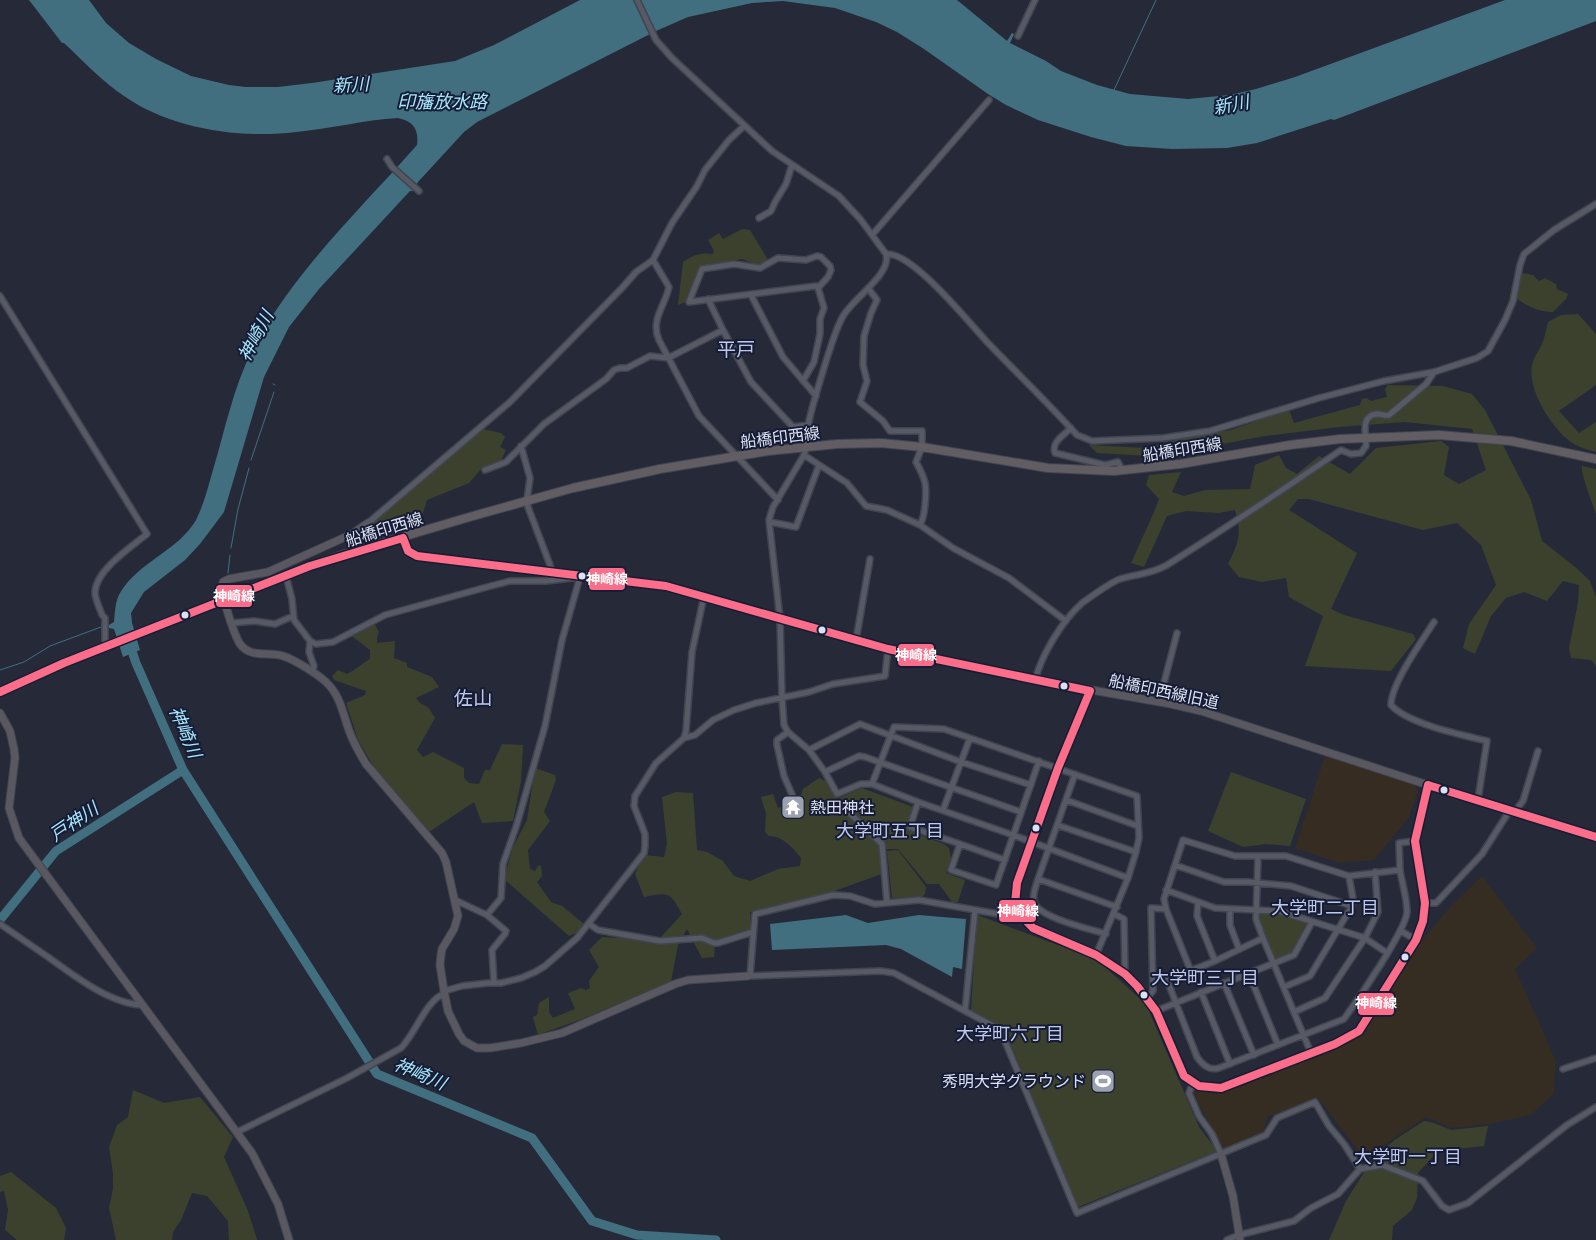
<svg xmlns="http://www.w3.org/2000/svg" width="1596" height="1240" font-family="Ubuntu,'Noto Sans JP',sans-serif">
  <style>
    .industrial { fill: #372c22 }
    .education { fill: #352d21 }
    .green { fill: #3c412e }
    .water { fill: #416f7f }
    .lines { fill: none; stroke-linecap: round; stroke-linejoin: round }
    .stream { stroke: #416f7f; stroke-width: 1 }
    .river { stroke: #416f7f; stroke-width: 9 }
    .street-casing { stroke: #414551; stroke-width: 8 }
    .secondary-casing { stroke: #414551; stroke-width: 9 }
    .primary-casing { stroke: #414551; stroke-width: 10 }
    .street { stroke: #575a64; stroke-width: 5 }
    .secondary { stroke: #595860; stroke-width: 7 }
    .primary { stroke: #625d63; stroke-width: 8 }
    .bus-1-casing { stroke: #161c35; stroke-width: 11 }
    .bus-1 { stroke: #fb6d88; stroke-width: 8 }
    .bus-dot { fill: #dbe1f2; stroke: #161c35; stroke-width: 2 }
    .labels { text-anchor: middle; stroke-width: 4; stroke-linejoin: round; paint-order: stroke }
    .street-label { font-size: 16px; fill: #dbe1f2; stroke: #161c35 }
    .poi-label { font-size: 16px; fill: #dbe1f2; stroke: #161c35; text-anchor: start }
    .water-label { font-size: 18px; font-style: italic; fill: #a5e7fc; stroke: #161c35 }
    .neighbourhood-label { font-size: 18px; fill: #bfcaeb; stroke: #161c35 }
    .quarter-label { font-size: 19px; fill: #bfcaeb; stroke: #161c35 }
    .line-badge { stroke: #161c35; stroke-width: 2 }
    .badge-label { font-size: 14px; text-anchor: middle; font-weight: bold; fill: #fff }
  </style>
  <rect width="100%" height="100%" fill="#262a38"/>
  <path class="industrial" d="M1325 756 1414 785 1418 790 1409 817 1374 860 1339 863 1295 848Z"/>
  <path class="education" d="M1482 876 1537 948 1515 969 1556 1061 1554 1093 1531 1115 1490 1124 1452 1128 1426 1117 1364 1158 1318 1098 1267 1117 1263 1132 1224 1149 1197 1101 1193 1089 1215 1094 1348 1044 1363 1032 1416 948 1449 908Z"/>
  <path class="green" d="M742 229 750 230 768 260 758 265 742 259 702 267 699 270 688 301 678 305 683 262C693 255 700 252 713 254L714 251 708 240 719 233 723 239Z
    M1522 273 1533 275 1539 281 1545 278 1556 284 1557 289 1568 294 1566 299 1553 312C1538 311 1529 307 1517 299Z
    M1578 314 1596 334V385L1559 411 1579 433 1596 422V452C1589 450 1581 448 1574 444 1553 431 1527 390 1532 365 1533 358 1539 351 1542 344 1545 337 1546 329 1548 322L1561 315Z
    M1388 385 1443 386 1472 394 1485 410 1531 500 1542 541 1574 566 1590 581 1596 597V666L1591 660 1571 658 1569 648 1578 603 1579 585 1563 581 1547 601 1524 592 1506 598 1491 616 1475 654 1463 648 1469 624 1496 585 1481 545 1457 523 1423 530 1309 499H1298L1289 510 1357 553 1331 609 1344 615 1413 634 1416 639 1391 671 1305 666 1323 616 1289 597 1286 578 1262 582 1239 577 1228 564C1239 542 1242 534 1235 510L1219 513 1186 511 1167 516 1144 567 1131 563 1155 510 1159 499 1146 485 1149 475 1181 472 1172 492 1184 496 1205 490 1250 489 1255 465 1279 455 1286 468 1297 474 1319 456 1350 474 1376 448 1441 441 1449 447 1444 475 1459 484 1486 470 1472 429 1405 422 1339 427 1265 436 1180 452 1149 456 1097 453 1089 445 1146 448 1187 437 1231 430 1289 410 1294 423 1360 405 1362 399 1366 398 1371 401 1387 397 1385 389Z
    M483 429 501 433 505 437 500 447 506 450 500 462 482 468 469 483 427 500 423 513 410 522 406 518C398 522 383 535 375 536L370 529 374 521Z
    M1582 466 1596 469V514C1593 505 1580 472 1582 466Z
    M374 623 379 632 377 638V643L395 641 394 658 407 663V667L432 677 439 687 416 698 420 703 428 707 435 718 417 750 423 757 433 752 464 768V778L469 783 479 784 485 770H490L502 744 523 745 521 781 513 821 482 823 474 802 429 832 375 769 358 740 346 703 365 695 366 691 334 680 332 676 338 670 347 674C355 670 361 664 370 659V650L349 634Z
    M535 768 555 775 556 780 544 812 550 821 528 850 530 869 535 871 539 865 541 866 542 876 537 882 551 902 562 906 583 923C582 931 576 933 569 936L504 879 513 847 527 820Z
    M1231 772 1306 799 1290 846 1266 844 1243 847 1208 831Z
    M819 778 829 783 837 799 862 788 913 807 907 830 944 844 949 848 951 859 946 873 965 880 958 902H952L939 884H927L898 849H886L887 872 829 893 750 912 751 930 723 939 715 946 714 957 702 958 687 929 678 945 671 982 582 1019 538 1035 533 1017 537 1015 539 1003 549 997V1012L553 1018 575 1009 568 993 581 988 586 990 590 988 589 981 599 967 589 950 602 937 652 940 661 937 682 914C670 892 669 892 644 897L635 874 644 855 664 857 667 844 662 797 676 792 693 793 697 850 707 852 723 861 734 876 750 881 778 869 800 866 801 858C793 848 783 836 769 836L765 832 766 814 761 797 773 794 778 808 799 801 803 789Z
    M898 850 926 887 925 894 922 897 892 898 887 851Z
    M1260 914H1278L1307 923 1291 953 1276 960 1260 921Z
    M977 915 1096 959 1146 1004 1199 1127 1217 1151 1078 1207 1004 1028 971 1010Z
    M133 1090 164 1103 200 1097 233 1137 224 1157 248 1211 257 1240H229L228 1221 207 1196 192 1193 181 1220 173 1232 172 1240H116L109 1208 113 1189V1173L109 1147 117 1125 128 1117Z
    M1424 1121 1434 1123 1451 1130 1488 1126 1484 1146 1438 1151 1418 1173 1417 1198 1412 1210 1393 1226 1392 1240H1329L1346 1201 1373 1158 1396 1139Z
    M11 1172 56 1208 66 1228 64 1240H17L5 1230 8 1210 4 1191 0 1192V1176Z"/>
  <path class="water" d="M29 0H89L106 23 129 43 156 59 191 76 229 85 246 87H278L312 83 455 61 494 45 580 0H957L1007 41 1012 33 1014 34 1010 43 1046 61 1061 71 1097 85 1130 94 1188 99 1230 95 1256 89 1295 77 1505 0H1596V21L1334 120 1331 119 1257 143 1227 148 1172 149 1126 146 1091 137 1038 120 1006 105 988 94 924 49 897 32 876 22 835 8 783 1 752 3 688 17 656 31 477 122 464 132 418 182 413 191H410L319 289 289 327 264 377 224 512 200 544 185 560 144 592 131 613 132 623 140 650 123 657 114 629 109 628V625L114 622C115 613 115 601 120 593 138 562 178 551 196 520 204 504 208 487 213 470 225 430 233 388 252 351 292 273 359 211 417 145 419 129 413 121 398 118 363 120 330 129 296 132 240 139 171 129 124 96 102 81 83 61 64 43H62Z
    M846 915 868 923 919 915 966 919 962 969 953 967 952 977 901 949 886 945 772 950 770 924Z"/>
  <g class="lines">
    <path class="stream" d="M1114 90 1156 0
      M273 384 275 385
      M251 460 274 392
      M231 548 238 509 249 468
      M228 573 230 555
      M0 670 24 662 50 646 101 627"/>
    <path class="river" d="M129 642 136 663 183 770 377 1074 532 1138 592 1221 637 1235 716 1240
      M0 920 56 851 183 770"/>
    <g class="street-casing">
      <path id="street" d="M637 0 656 40 672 58 772 151 839 196 861 220 886 254C892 275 851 299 842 318 835 331 832 344 827 358 821 378 814 399 809 421 807 432 808 444 804 455L773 507 769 520 780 619 782 698 784 725 788 732 809 750 825 772 837 794 861 784H872L918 802 1013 835 1128 878
        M1018 36 1035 0
        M387 159 392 167 419 191
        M759 218 771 211 775 202 786 184 792 165
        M872 235 989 100
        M886 254C912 251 970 324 988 343 1018 374 1048 403 1077 435L1092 441 1163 438 1210 431 1319 398 1384 381 1434 372 1477 358 1488 351 1505 320 1513 301 1520 265 1524 254 1554 230 1596 204
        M653 260 669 287C665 306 650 320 659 340L699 416 778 500
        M868 288 877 300 871 313 864 336 863 365 867 381 860 402 883 421 890 431H922V447L916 462C926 480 927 485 925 505 924 513 924 518 920 525
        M751 295 783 357 816 396
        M0 296 147 534C131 547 96 570 95 592 95 600 100 608 102 615L105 618V640L107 646
        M708 299 723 330
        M803 381 814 362 820 334V319L824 308 818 288 816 286 689 302 702 269 734 264 760 268 778 258 806 260 817 256 821 257 830 266 831 270 828 277 818 288
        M1071 428C1064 435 1051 442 1055 453L1105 465 1118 462 1122 470
        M521 446 530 478 527 500 528 507 550 565 551 573
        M804 455 847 483 866 506 887 510 920 525 953 548 1009 578 1066 621
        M485 470 506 462 544 424 606 379 614 370 620 368H627L650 356 668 358 723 330 751 382 793 427 809 425
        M770 522 796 527 819 465
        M368 523 510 402 622 288 636 272 653 260 672 223 697 186 705 170 729 140 744 126
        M286 576 292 599 294 620 310 641 316 644 333 642 385 615 487 587 510 581H546L580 577 562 640 545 726 517 824 503 864 501 898 487 915 455 900
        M1434 622C1422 641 1391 684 1391 705 1408 724 1462 735 1487 741L1478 799
        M232 623 254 621 275 624 293 616
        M856 640 870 559
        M310 641 309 652 314 666 312 672
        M1035 680C1042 654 1062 621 1082 603 1089 598 1113 581 1120 579 1136 574 1152 574 1167 565 1226 528 1284 489 1341 450L1351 454 1361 453 1366 446C1366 435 1360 415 1377 414 1381 414 1385 416 1389 415L1426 384 1434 372
        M1159 702 1177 633
        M788 732 777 740V745L784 776 794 799
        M684 738 695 735 713 720 734 710 756 703 809 692 833 684 885 676 888 649
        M809 750 860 724 961 762 1031 785
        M825 772 859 756 865 757 1021 812
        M1075 774 1038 879C1036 886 1032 894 1034 902 1039 918 1090 929 1106 934
        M872 784 894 727 944 729 1137 796 1139 838 1136 852 1128 878 1096 955
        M1066 800 1138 826
        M918 802 910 827 960 844 951 870 996 885 1039 761
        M840 804 882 844 887 903
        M943 810 970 738
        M1515 811 1523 801 1538 751
        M1057 825 1136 852
        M960 844 1005 860
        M1258 856 1256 919 1263 938 1311 1053
        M1175 865 1224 882H1248L1291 886 1352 906 1353 899 1349 876
        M1038 879 1117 907
        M1166 890 1215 908 1279 911 1365 938 1387 953
        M1198 902 1197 916 1215 961
        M1425 903H1436L1482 854 1510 810
        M1230 909V925L1239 949
        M1114 914 1124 919 1125 974
        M487 915 506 931 505 934 492 950 494 983
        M0 924C16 935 32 946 48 957 73 975 110 1004 142 1005
        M589 924 598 930 660 941 702 938 714 943H718L753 932
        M1401 931 1416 940
        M1263 938 1215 961 1167 980 1197 1057C1203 1065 1209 1071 1219 1068L1344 1019C1357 1001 1406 930 1407 912 1407 898 1402 883 1400 870
        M1190 969 1166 909 1164 899 1183 840 1235 856H1286L1349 876 1400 870 1399 843 1415 841
        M1249 974 1278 1045
        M748 976 881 971 894 973 993 1026 1002 1034 1077 1213 1266 1135 1277 1118 1315 1102 1329 1126 1344 1144 1360 1169 1338 1194 1311 1208 1294 1221 1239 1235 1227 1240
        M750 976 755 914 833 895 850 896 875 904 919 900 1004 915 1018 912
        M1224 983 1254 1055
        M1284 987 1310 976 1352 906
        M444 991 462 986 488 983H501L521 978 535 972 545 966 577 938 644 853 645 846V834L634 806 635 796 656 763 684 738 686 731 692 652 704 596
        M1201 992 1230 1064
        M1147 998 1153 991 1151 908 1166 909
        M965 1011 975 910
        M1156 1011 1294 955 1312 922
        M1294 1012 1325 998 1365 938 1378 912 1375 872
        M1563 1069 1596 1058
        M1193 1083 1189 1093 1199 1116 1212 1134 1221 1154
        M237 1132 347 1078 401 1048C415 1034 427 999 444 994
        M1360 1169 1382 1165 1423 1181 1442 1206 1449 1210 1468 1203 1567 1125 1596 1107"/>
    </g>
    <g class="secondary-casing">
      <path id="secondary" d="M368 523 352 534 268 572 229 579 223 582 221 590C224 601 234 635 240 644 251 659 269 651 283 656 295 660 316 673 326 682 341 696 343 715 350 733 354 744 360 754 366 764L442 853 446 862 458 916 454 929 442 949 441 955 440 965 444 991 448 1011 459 1034 464 1041 477 1048H490L521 1043 562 1033 675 984 688 980 748 976
        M403 538 408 551 417 556 666 586 888 649 1035 680 1171 704 1201 711 1428 785 1596 837
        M1090 691 1058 768 1017 883 1015 904 1018 912 1033 928 1096 955 1125 974 1137 986 1156 1011 1184 1076 1193 1083 1199 1086 1221 1088 1335 1044 1359 1031 1365 1023 1416 940 1423 921 1425 903 1415 841 1428 785
        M0 713 10 731 14 749 15 758 9 808 19 838 252 1153 278 1204 289 1240
        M1221 1154 1233 1196 1240 1240"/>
    </g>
    <g class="primary-casing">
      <path id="primary" d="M0 692 64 663 109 645 310 566 345 554 466 518 573 488 660 469 768 451 837 444 881 443 922 447 1048 468 1114 471 1180 464 1290 445 1340 439 1439 435 1511 441 1596 459"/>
    </g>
    <use href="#street" class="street"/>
    <use href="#secondary" class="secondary"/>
    <use href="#primary" class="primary"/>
    <g class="bus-1-casing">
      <path id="bus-1" d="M403 538 408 551 417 556 666 586 888 649 1090 691
        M1090 691 1058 768 1017 883 1015 904 1018 912 1033 928 1096 955 1125 974 1137 986 1156 1011 1184 1076 1199 1086 1221 1088 1335 1044 1359 1031 1416 940 1423 921 1425 903 1415 841 1428 785
        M0 692 64 663 310 566 403 538
        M1428 785 1596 837"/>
    </g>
    <use href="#bus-1" class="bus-1"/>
  </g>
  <defs>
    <g id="temple-square" transform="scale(1.25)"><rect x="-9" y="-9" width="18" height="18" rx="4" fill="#9ca1b1" stroke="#161c35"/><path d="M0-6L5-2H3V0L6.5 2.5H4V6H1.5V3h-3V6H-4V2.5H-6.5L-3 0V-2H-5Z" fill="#fff"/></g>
    <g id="stadium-square" transform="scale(1.25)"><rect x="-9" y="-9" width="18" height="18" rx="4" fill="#9ca1b1" stroke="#161c35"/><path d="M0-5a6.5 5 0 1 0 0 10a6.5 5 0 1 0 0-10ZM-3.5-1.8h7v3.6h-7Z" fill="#fff"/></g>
  </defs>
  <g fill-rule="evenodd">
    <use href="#temple-square" x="793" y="807"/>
    <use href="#stadium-square" x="1103" y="1081"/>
  </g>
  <g class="bus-dot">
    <circle cx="582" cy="576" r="4.5"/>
    <circle cx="185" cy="615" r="4.5"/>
    <circle cx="822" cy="630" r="4.5"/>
    <circle cx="1064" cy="686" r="4.5"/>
    <circle cx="1444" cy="790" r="4.5"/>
    <circle cx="1036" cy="828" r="4.5"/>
    <circle cx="1405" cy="957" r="4.5"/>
    <circle cx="1144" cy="995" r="4.5"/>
  </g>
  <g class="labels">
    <g class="street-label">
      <text transform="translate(780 437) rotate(-7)" y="6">船橋印西線</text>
      <text transform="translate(1182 449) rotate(-9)" y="6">船橋印西線</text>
      <text transform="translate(384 529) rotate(-17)" y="6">船橋印西線</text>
      <text transform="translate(1164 691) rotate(12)" y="6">船橋印西線旧道</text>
    </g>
    <g class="poi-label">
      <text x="810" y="813">熱田神社</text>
      <text x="1086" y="1087" text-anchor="end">秀明大学グラウンド</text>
    </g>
    <g class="water-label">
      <text transform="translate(351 85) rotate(-3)" y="6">新川</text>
      <text x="442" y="108">印旛放水路</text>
      <text transform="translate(1231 105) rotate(-11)" y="6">新川</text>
      <text transform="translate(256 336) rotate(-62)" y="6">神崎川</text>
      <text transform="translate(185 732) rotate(67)" y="6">神崎川</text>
      <text transform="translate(74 822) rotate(-34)" y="6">戸神川</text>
      <text transform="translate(420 1074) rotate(23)" y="6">神崎川</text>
    </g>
    <g class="neighbourhood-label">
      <text x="890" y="837">大学町五丁目</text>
      <text x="1325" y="914">大学町二丁目</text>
      <text x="1205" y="984">大学町三丁目</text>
      <text x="1010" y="1040">大学町六丁目</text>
      <text x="1408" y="1163">大学町一丁目</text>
    </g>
    <g class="quarter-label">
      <text x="736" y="356">平戸</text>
      <text x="473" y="705">佐山</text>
    </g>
  </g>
  <g class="line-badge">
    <rect x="588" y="567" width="38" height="24" rx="5" fill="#fb6d88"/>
    <rect x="215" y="584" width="38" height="24" rx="5" fill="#fb6d88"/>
    <rect x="897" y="643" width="38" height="24" rx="5" fill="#fb6d88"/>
    <rect x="998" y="899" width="39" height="24" rx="5" fill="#fb6d88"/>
    <rect x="1357" y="992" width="38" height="24" rx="5" fill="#fb6d88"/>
  </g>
  <g class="badge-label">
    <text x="607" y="584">神崎線</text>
    <text x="234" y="601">神崎線</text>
    <text x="916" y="660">神崎線</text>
    <text x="1018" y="916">神崎線</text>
    <text x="1376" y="1008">神崎線</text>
  </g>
</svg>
